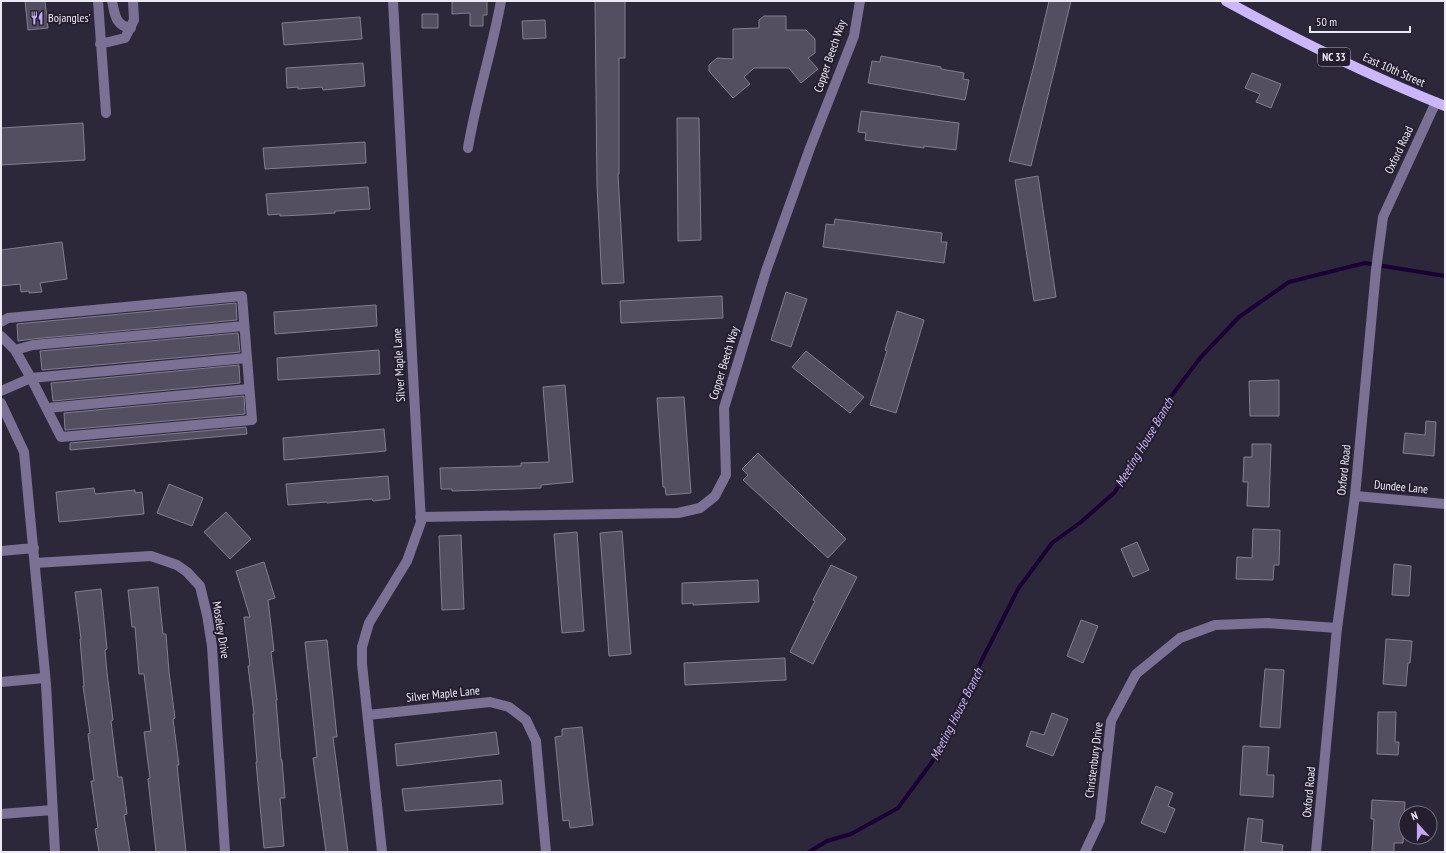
<svg xmlns="http://www.w3.org/2000/svg" width="1446" height="853" font-family="'PT Sans Narrow',sans-serif">
  <style>
    .lines { fill: none; stroke-linecap: round; stroke-linejoin: round }
    .stream { stroke: #190035; stroke-width: 4 }
    .building { fill: #544e61; stroke: #837d91 }
    .minor { stroke: #7b7194; stroke-width: 10 }
    .major { stroke: #ccb6fe; stroke-width: 10 }
    .labels { text-anchor: middle; stroke-width: 4; stroke-linejoin: round; paint-order: stroke }
    .shield { fill: #241e2f; stroke: #b0acba; stroke-width: 1 }
    .shield-label { font-size: 11px; font-weight: bold; fill: #ece9f5 }
    .poi-label { font-size: 12px; fill: #ece9f5; stroke: #241e2f; text-anchor: start }
    .street-label { font-size: 12px; fill: #ece9f5; stroke: #241e2f }
    .water-label { font-size: 13px; font-style: italic; fill: #c7b3f2; stroke: #241e2f }
  </style>
  <rect width="100%" height="100%" fill="#2d2839"/>
  <g class="lines">
    <path class="stream" d="M809 852 827 841 851 834 898 808 932 762 958 707 1018 589 1052 543 1081 522 1115 492 1163 407 1200 358 1239 317 1289 282 1365 263 1445 276"/>
  </g>
  <path class="building" d="M25 1H45L48 28 28 30Z
    M452 1H487V15H483V26H470V13L452 14Z
    M595 1H625V58H619V174H618L624 283 602 284 597 185Z
    M1049 1H1071L1031 166 1009 161 1034 65Z
    M422 14H438V28H422Z
    M764 16H786V30H806L815 39V53L808 58 818 69 801 83 789 68H754L744 77 750 84 733 98 709 71V65L717 58 733 59V29L759 28V20Z
    M360 17 362 39 284 45 282 23Z
    M545 20 546 38 523 39 522 21Z
    M881 56 941 67V69L964 73 963 79 969 80 965 100 868 83 872 61 880 62Z
    M363 63 365 86 323 90 322 87 298 89V87L287 88 286 68Z
    M1252 73 1281 84 1271 108 1256 102 1260 94 1245 88Z
    M861 111 959 123 956 150 924 146V148L865 140 866 133 858 132Z
    M677 118H699L701 240 678 241Z
    M83 123 85 160 1 165V128Z
    M365 142 366 163 265 169 263 148Z
    M1038 176 1056 297 1034 301 1015 180Z
    M368 187 370 209 335 211V213L303 215 280 216V214L268 215 266 194Z
    M835 219 942 233 941 242H947L944 263 823 247 826 224 834 225Z
    M62 242 67 279 40 283 42 292 29 293V291L21 292 20 284 1 286V250Z
    M786 292 807 299 791 347 771 340Z
    M722 296 723 318 621 323 620 301Z
    M236 303 237 320 32 339 18 341 17 324Z
    M376 305 377 326 275 334 274 312Z
    M897 311 924 320 896 413 870 405 887 351 885 350Z
    M238 333 240 352 42 370 40 351Z
    M379 350 380 374 278 380 277 358Z
    M806 351 864 397 850 413 792 367Z
    M239 365 240 383 53 401 51 383Z
    M1279 380V416H1250L1249 381Z
    M565 385 573 482 541 485V488L518 489 452 491V489H441L440 468 521 466V463L549 462 543 387Z
    M244 396 245 414 65 430 64 413Z
    M684 397 691 493 666 495 665 487H663L657 398Z
    M1426 421 1436 422 1434 456 1403 453 1405 433 1425 435Z
    M246 427 247 434 70 450V443Z
    M384 429 386 451 284 460 283 438Z
    M1252 444H1271L1269 507 1247 506 1248 482H1243L1244 457H1252Z
    M758 453 846 539 828 558 743 480 748 475 742 469Z
    M388 476 390 499 373 501 372 499 327 503V502L288 505 286 484Z
    M169 484 203 498 192 526 157 513Z
    M94 488 95 494 135 490V493L142 492 144 514 59 522 56 492Z
    M226 512 251 539 230 559 204 532Z
    M1253 529 1280 530 1279 565H1274L1273 580 1236 579 1237 557 1252 558Z
    M622 531 631 654 609 656 600 533Z
    M577 532 584 631 562 633 554 534Z
    M461 535 464 609 442 610 439 536Z
    M1137 542 1149 570 1133 577 1121 549Z
    M264 562 275 598 268 600 274 651 271 652 277 700H276L281 760H282L285 798H280L284 846 264 848 256 762H257L253 714H254L248 666H250L244 617H250L236 571Z
    M1394 564 1411 566 1409 596 1392 595Z
    M831 565 857 577 813 664 790 652 815 601 813 600Z
    M758 580 759 602 693 605V603L682 604V583Z
    M158 587 163 634H166L169 672 175 718 173 719 179 765H177L186 852H156L148 779 150 778 144 732 151 731 144 674H139L135 627H132L128 590Z
    M101 589 107 649 105 650 107 673 113 720 111 721 118 777H122L127 814 124 815 130 852H99L95 829 98 828 91 781H94L88 734 90 733 83 686H84L80 639H81L75 592Z
    M1081 620 1098 626 1083 663 1067 656Z
    M1386 639 1412 641 1410 663H1408L1406 686 1383 684Z
    M327 640 337 737H333L348 852H326L313 758 317 757 305 642Z
    M785 658 786 680 685 685 684 663Z
    M1265 669 1284 670 1280 728 1260 727Z
    M1378 712H1396L1395 742H1399L1398 755 1377 754Z
    M1052 713 1068 719 1053 756 1026 746 1031 731 1044 735Z
    M582 727 593 825 570 828 569 820 563 821 555 737 562 736V729Z
    M496 732 499 754 397 766 395 744Z
    M1243 746 1269 747 1267 775H1274L1273 797 1240 795Z
    M501 780 503 804 405 811 402 789Z
    M1156 786 1173 793 1168 806 1175 809 1165 833 1141 823Z
    M1372 800 1405 802 1403 843H1394V852H1372L1374 819H1371Z
    M1248 818 1263 820 1261 842 1283 845 1282 852H1244Z"/>
  <g class="lines">
    <path class="minor" d="M98 1 106 113
      M112 1C115 14 115 26 131 28
      M100 44 125 38 134 20 133 1
      M468 148C476 99 492 51 501 1
      M1 322 8 318 242 296 252 420 61 437 31 378 15 350 1 336
      M15 350 33 345 244 326
      M1 391 31 378 247 358
      M1 403 24 452 46 684 55 852
      M47 408 249 389
      M1355 496 1445 504
      M420 517 678 513 700 508 715 496 726 475 724 408 766 271 810 148 854 36 860 1
      M1 551 34 548
      M35 563 151 556 177 565 187 572 200 586 207 615 212 646 225 852
      M1 682 45 678
      M368 715 490 702 509 707 526 720 536 741 546 852
      M1 814 52 810
      M382 852 362 664V647L369 623 407 561 421 522 393 1
      M1085 852 1100 820 1111 721 1136 674 1180 638 1215 625 1268 623 1337 628
      M1316 852 1337 628 1355 496 1376 270 1383 217 1436 102"/>
    <path class="major" d="M1226 1C1297 40 1370 76 1445 106"/>
  </g>
  <defs>
    <g id="restaurant-bare" transform="scale(1.08)"><path d="M-5-6h1v4h1v-4h1v4h1v-4h1v5L-1.5 .5V6h-2V.5L-5-1ZM5-6V6H3V1.5H1.5Q1.5-4 5-6Z" fill="#c0a8f3" stroke="#241e2f" stroke-width="2.5" paint-order="stroke"/></g>
  </defs>
  <g fill-rule="evenodd">
    <use href="#restaurant-bare" x="37" y="18"/>
  </g>
  <g class="labels">
    <rect class="shield" x="1318" y="48" width="32" height="18" rx="3"/>
    <g class="shield-label">
      <text x="1334" y="61">NC 33</text>
    </g>
    <g class="poi-label">
      <text x="48" y="22">Bojangles'</text>
    </g>
    <g class="street-label">
      <text transform="translate(830 56) rotate(-71)" y="4">Copper Beech Way</text>
      <text transform="translate(1394 70) rotate(24)" y="4">East 10th Street</text>
      <text transform="translate(1399 150) rotate(-65)" y="4">Oxford Road</text>
      <text transform="translate(724 363) rotate(-73)" y="4">Copper Beech Way</text>
      <text transform="translate(399 365) rotate(-93)" y="4">Silver Maple Lane</text>
      <text transform="translate(1344 470) rotate(-84)" y="4">Oxford Road</text>
      <text transform="translate(1401 487) rotate(5)" y="4">Dundee Lane</text>
      <text transform="translate(221 630) rotate(81)" y="4">Moseley Drive</text>
      <text transform="translate(443 694) rotate(-6)" y="4">Silver Maple Lane</text>
      <text transform="translate(1094 760) rotate(-83)" y="4">Christenbury Drive</text>
      <text transform="translate(1309 792) rotate(-85)" y="4">Oxford Road</text>
    </g>
    <g class="water-label">
      <text transform="translate(1144 442) rotate(-59)" y="5">Meeting House Branch</text>
      <text transform="translate(956 714) rotate(-63)" y="5">Meeting House Branch</text>
    </g>
  </g>
  <rect width="1446" height="853" fill="none" stroke="#ece9f5" stroke-width="4"/>
  <g transform="translate(1418 825) rotate(339)"><circle r="19" fill="#241e2f" stroke="#746f7e"/>
  <path d="M0-3L7 15L0 10L-7 15Z" fill="#c0a8f3"/>
  <text y="-6" font-size="11" font-weight="bold" text-anchor="middle" fill="#ece9f5">N</text>
  </g>
  <path d="M1310 26v6h100v-6" fill="none" stroke="#ece9f5" stroke-width="2"/>
  <text x="1316" y="26" font-size="12" fill="#ece9f5" stroke="#241e2f" stroke-width="3" paint-order="stroke">50 m</text>
</svg>
